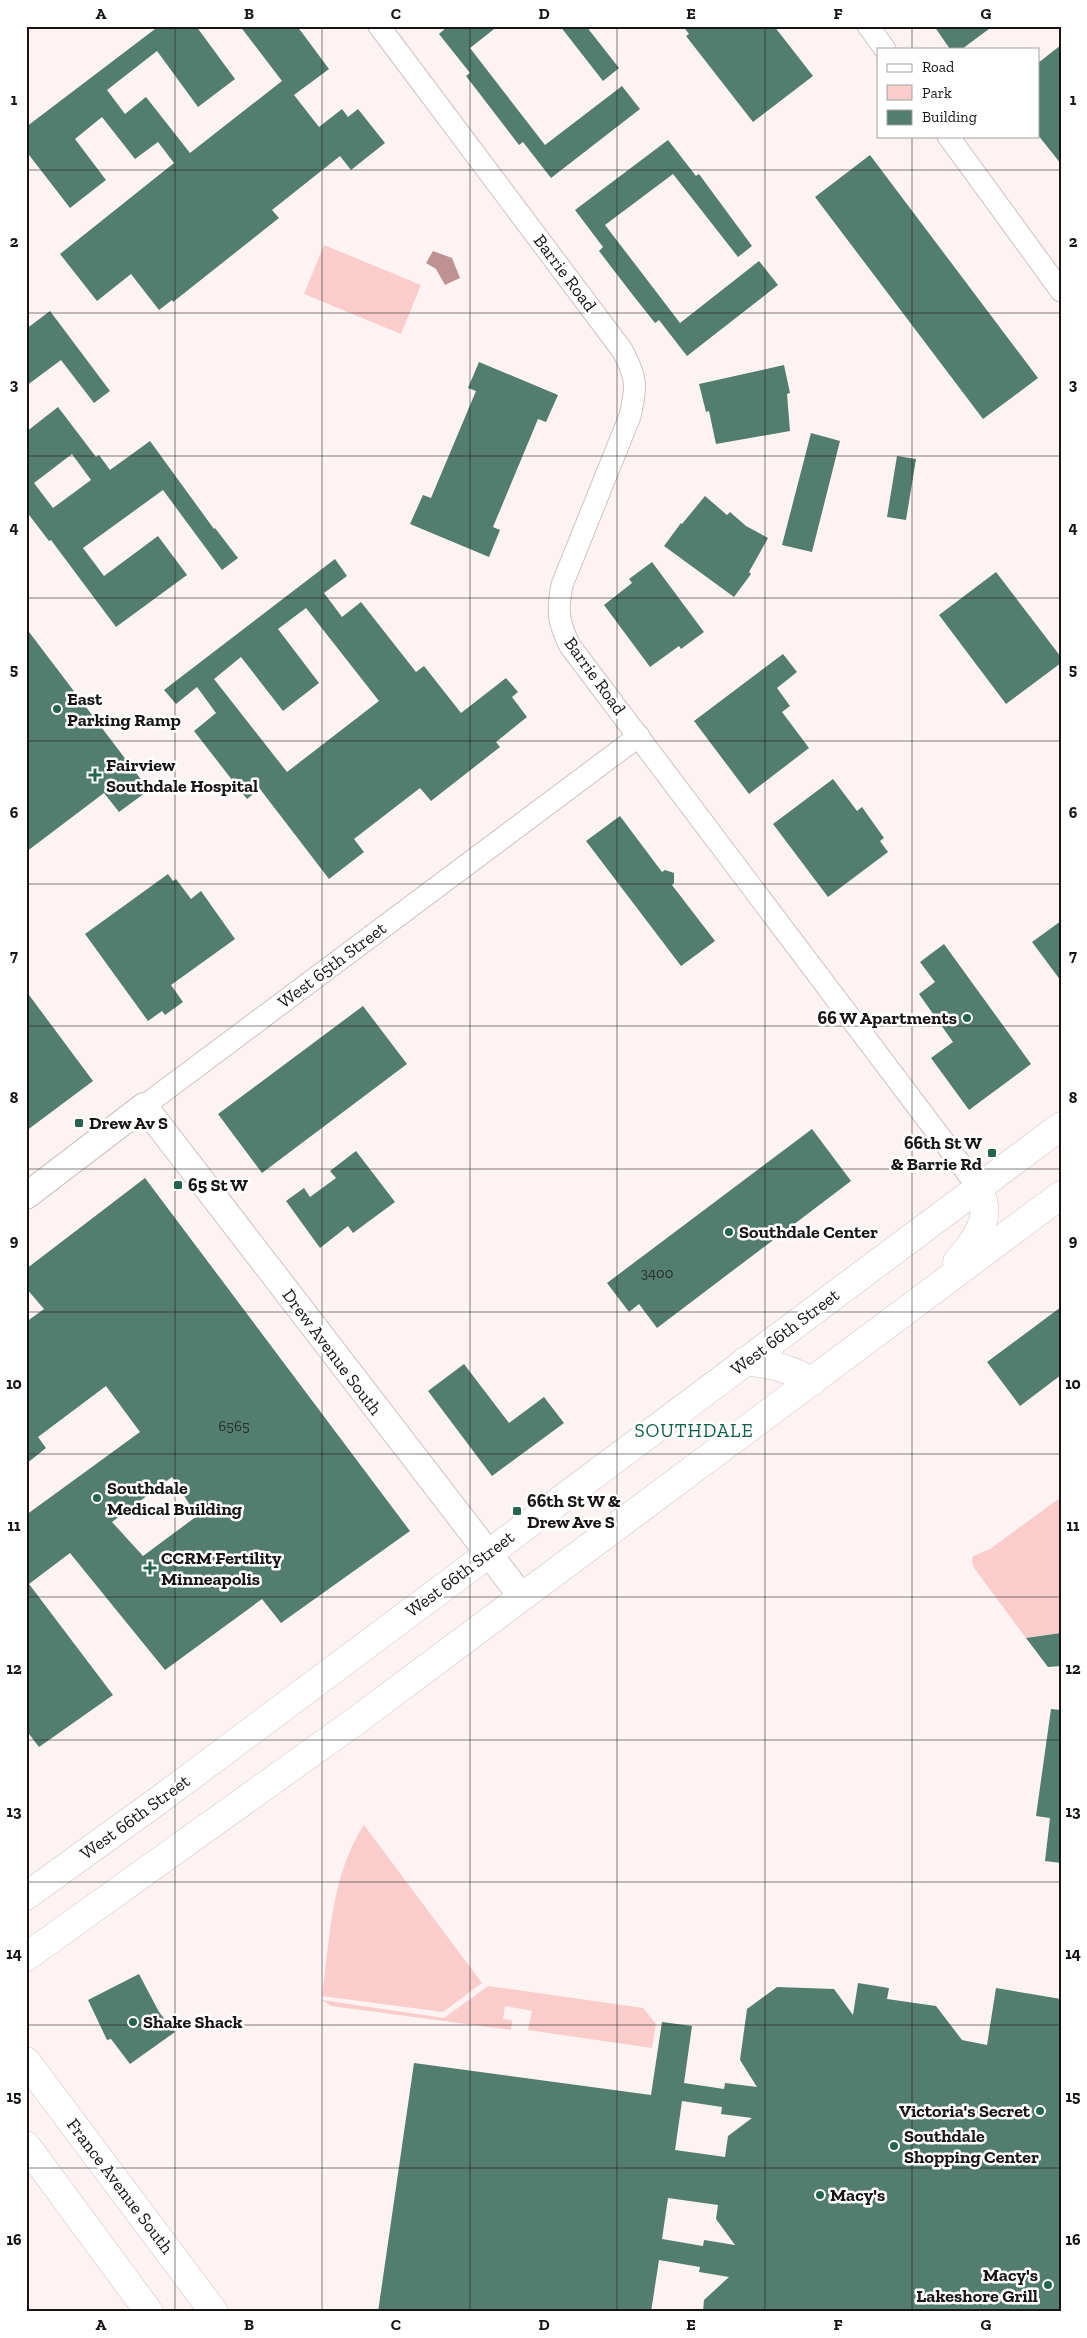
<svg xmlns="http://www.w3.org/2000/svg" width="1087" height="2338" font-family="'Zilla Slab',serif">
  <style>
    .green { fill: #facdcb }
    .water { fill: #bd9291 }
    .building { fill: #537d6e; fill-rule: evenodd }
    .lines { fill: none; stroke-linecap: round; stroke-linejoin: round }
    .minor-casing { stroke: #cdc2c1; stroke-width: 23 }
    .tertiary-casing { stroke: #cdc2c1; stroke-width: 28 }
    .secondary-casing { stroke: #cdc2c1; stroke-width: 29 }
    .minor { stroke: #fff; stroke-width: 21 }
    .tertiary { stroke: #fff; stroke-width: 26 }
    .secondary { stroke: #fff; stroke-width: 28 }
    .grid { fill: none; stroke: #191515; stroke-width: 1; stroke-opacity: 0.55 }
    .poi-dot { fill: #256451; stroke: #fff; stroke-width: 2 }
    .labels { text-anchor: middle; stroke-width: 5; stroke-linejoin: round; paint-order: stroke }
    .number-label { font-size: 15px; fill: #282f2b }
    .street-label { font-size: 18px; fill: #191515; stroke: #fff }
    .poi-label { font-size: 18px; font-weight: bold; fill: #191515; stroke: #fff; text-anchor: start }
    .neighbourhood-label { font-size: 19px; letter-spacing: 1px; fill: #0f5e49; stroke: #fff }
    .neatline { fill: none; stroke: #191515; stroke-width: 2 }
    .grid-label { font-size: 16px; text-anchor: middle; font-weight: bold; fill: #191515 }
  </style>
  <rect width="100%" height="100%" fill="#fef3f3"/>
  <path class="green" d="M324 245 421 285 401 334 304 294Z
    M1061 1497V1633L1026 1638 974 1568 972 1562 973 1556 990 1549Z
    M364 1825 482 1983 443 2012 322 1996C330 1938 331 1875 364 1825Z
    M488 1986 643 2008 656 2024 652 2048 528 2030 532 2011 505 2006 503 2019 512 2020 511 2030 331 2006 322 2000 444 2018Z"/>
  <path class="water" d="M433 251 452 258 460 278 445 285 436 269 426 263Z"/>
  <path class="building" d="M159 26H196L235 79 198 107 157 51 107 90 125 114 146 97 190 153 282 81 240 26H297L329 69 294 95 319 127 342 109 348 117 358 109 385 143 351 170 340 156 272 210 279 218 173 302 172 300 159 310 131 274 97 301 60 254 174 163 158 142 135 159 102 117 75 139 106 180 70 208 26 151V127Z
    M448 26H498L470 48 545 145 622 86 640 109 551 178 523 142 519 145 466 76 470 73 439 34Z
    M560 26H586L619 68 603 81Z
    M683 26H774L813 76 753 122 686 36 689 34Z
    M934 26H993L962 49H950Z
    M1061 45V164L1038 135V63Z
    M668 140 696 176 699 174 752 246 738 257 673 174 605 225 638 268 680 323 759 261 778 285 687 356 659 320 655 323 632 294 599 251 603 247 575 210Z
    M870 155 1038 378 983 419 815 197Z
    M50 311 110 391 94 403 61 360 26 386V329Z
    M479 362 558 395 546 422 538 419 493 527 500 530 489 557 410 524 423 495 431 498 476 391 468 388Z
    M784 365 790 393 787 394 790 431 716 444 709 411 706 412 699 384Z
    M58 407 96 457 99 455 110 470 150 441 214 529 215 528 238 558 222 570 163 490 83 548 104 576 158 536 187 575 116 627 51 540 49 541 26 511V432ZM72 454 91 480 53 508 34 483Z
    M811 433 840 441 812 552 782 545Z
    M897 456 916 459 906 520 887 517Z
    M705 496 727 515 730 512 746 526 768 538 749 572 751 574 734 597 664 546 681 523 682 524Z
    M335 559 347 576 324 593 342 617 361 602 416 672 424 666 461 713 506 678 518 692 512 697 527 717 496 742 500 747 431 801 420 788 354 839 364 852 329 879 260 789 247 799 194 731 216 713 197 687 176 704 164 690ZM306 608 379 701 287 772 214 679 241 657 283 711 319 683 278 629Z
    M652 562 704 632 681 649 679 646 650 667 604 605 632 583 629 579Z
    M996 572 1061 657V663L1006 704 939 615Z
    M26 628 149 790 119 812 104 793 26 852Z
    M783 654 797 672 777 688 790 706 782 712 809 748 749 794 694 721Z
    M833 779 857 811 862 807 884 838 880 841 888 852 828 897 773 824Z
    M620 816 662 872 665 870 674 873V883L672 885 715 941 681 966 586 841Z
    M168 874 173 881 176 879 191 899 201 891 235 939 171 985 183 1002 165 1015 162 1011 148 1021 85 934Z
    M1061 921V981L1032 942Z
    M944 944 1031 1064 969 1110 931 1058 953 1042 919 994 935 982 920 962Z
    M26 991 93 1081 26 1131Z
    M363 1006 407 1064 262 1173 218 1114Z
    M812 1129 851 1181 657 1328 639 1304 629 1312 607 1283Z
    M356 1151 395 1202 353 1233 348 1226 320 1248 286 1201 304 1188 310 1197 336 1178 330 1171Z
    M145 1178 410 1531 281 1623 262 1599 165 1670 70 1553 29 1584 113 1695 39 1747 26 1730V1515L140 1432 106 1386 38 1437 46 1448 26 1464V1322L44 1309 26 1288V1269ZM172 1477 197 1516 143 1556 112 1522Z
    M1061 1307V1375L1020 1406 987 1362Z
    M464 1364 509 1423 544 1397 564 1423 492 1476 428 1391Z
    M1061 1633V1666L1048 1667 1026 1638Z
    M1051 1709 1061 1710V1863L1045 1861 1050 1818 1036 1816Z
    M139 1974 159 2012 175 2032 130 2064 111 2039 107 2040 88 2000Z
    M858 1983 889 1988 887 1999 936 2006 962 2040 987 2045 996 1988 1061 1999V2312H703L704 2300 729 2277 699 2272 700 2267 659 2260 651 2312H378L414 2063 651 2095 662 2022 692 2026 684 2083 724 2089 725 2083 757 2087 740 2060 747 2009 777 1987 834 1989 853 2015ZM682 2101 722 2107 721 2114 752 2118 728 2136 725 2157 675 2150ZM668 2198 718 2205 716 2219 735 2245 704 2240 703 2246 662 2239Z"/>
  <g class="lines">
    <g class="minor-casing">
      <path id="minor" d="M379 26 622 350C637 377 637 386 630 416L562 585C557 611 558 622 570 646L978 1187
        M868 26 885 49
        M948 136 1061 291
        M144 1106 639 736"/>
    </g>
    <g class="tertiary-casing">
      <path id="tertiary" d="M26 1196 144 1106 522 1597"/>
    </g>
    <g class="secondary-casing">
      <path id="secondary" d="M957 1262C969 1247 987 1228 984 1206 984 1200 980 1193 978 1187
        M745 1361C770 1364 791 1368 812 1382
        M26 1896 159 1800 1061 1126
        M26 1957 357 1720 1061 1195
        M26 2061 214 2312
        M26 2145 149 2312"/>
    </g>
    <use href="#minor" class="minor"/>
    <use href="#tertiary" class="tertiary"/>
    <use href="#secondary" class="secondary"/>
  </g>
  <path class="grid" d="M175 26V2312M322 26V2312M470 26V2312M617 26V2312M765 26V2312M912 26V49M912 136V2312M26 170H1061M26 313H1061M26 456H1061M26 598H1061M26 741H1061M26 884H1061M26 1026H1061M26 1169H1061M26 1312H1061M26 1454H1061M26 1597H1061M26 1740H1061M26 1882H1061M26 2025H1061M26 2168H1061"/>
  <g class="poi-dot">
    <circle cx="57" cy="709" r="5"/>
    <path d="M92.5 767.5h5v5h5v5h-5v5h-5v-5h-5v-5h5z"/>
    <circle cx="967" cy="1018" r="5"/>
    <rect x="74" y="1118" width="10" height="10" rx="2.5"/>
    <rect x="987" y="1148" width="10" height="10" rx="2.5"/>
    <rect x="173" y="1180" width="10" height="10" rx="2.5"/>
    <circle cx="729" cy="1232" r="5"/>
    <circle cx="97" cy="1498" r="5"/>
    <rect x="512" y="1506" width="10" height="10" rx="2.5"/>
    <path d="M147.5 1560.5h5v5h5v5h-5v5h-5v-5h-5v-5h5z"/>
    <circle cx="133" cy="2022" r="5"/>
    <circle cx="1040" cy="2111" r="5"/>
    <circle cx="894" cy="2146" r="5"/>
    <circle cx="820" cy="2195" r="5"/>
    <circle cx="1048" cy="2285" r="5"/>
  </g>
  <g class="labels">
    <g class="number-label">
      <text x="657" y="1278">3400</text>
      <text x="234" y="1431">6565</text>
    </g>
    <g class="street-label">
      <text transform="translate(565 273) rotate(53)" y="6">Barrie Road</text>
      <text transform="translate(595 676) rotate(54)" y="6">Barrie Road</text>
      <text transform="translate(332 965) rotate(-37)" y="6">West 65th Street</text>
      <text transform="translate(785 1332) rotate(-37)" y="6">West 66th Street</text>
      <text transform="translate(332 1352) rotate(53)" y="6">Drew Avenue South</text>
      <text transform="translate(460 1574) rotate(-37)" y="6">West 66th Street</text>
      <text transform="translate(135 1817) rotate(-36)" y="6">West 66th Street</text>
      <text transform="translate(120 2186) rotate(53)" y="6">France Avenue South</text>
    </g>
    <g class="poi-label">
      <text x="67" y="705">East<tspan x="67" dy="21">Parking Ramp</tspan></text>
      <text x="106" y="771">Fairview<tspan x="106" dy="21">Southdale Hospital</tspan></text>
      <text x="957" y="1024" text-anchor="end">66 W Apartments</text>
      <text x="89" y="1129">Drew Av S</text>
      <text x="982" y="1149" text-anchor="end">66th St W<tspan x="982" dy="21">&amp; Barrie Rd</tspan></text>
      <text x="188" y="1191">65 St W</text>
      <text x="739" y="1238">Southdale Center</text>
      <text x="107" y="1494">Southdale<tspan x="107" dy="21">Medical Building</tspan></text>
      <text x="527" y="1507">66th St W &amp;<tspan x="527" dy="21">Drew Ave S</tspan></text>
      <text x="161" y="1564">CCRM Fertility<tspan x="161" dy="21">Minneapolis</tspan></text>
      <text x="143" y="2028">Shake Shack</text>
      <text x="1030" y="2117" text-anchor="end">Victoria's Secret</text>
      <text x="904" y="2142">Southdale<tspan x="904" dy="21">Shopping Center</tspan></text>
      <text x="830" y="2201">Macy's</text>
      <text x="1038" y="2281" text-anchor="end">Macy's<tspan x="1038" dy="21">Lakeshore Grill</tspan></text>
    </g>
    <g class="neighbourhood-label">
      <text x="694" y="1437">SOUTHDALE</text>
    </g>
  </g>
  <rect width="1087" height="2338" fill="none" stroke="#ffffff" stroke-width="55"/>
  <rect x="877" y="48" width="162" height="90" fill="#ffffff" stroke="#a3a1a1"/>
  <rect x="887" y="64" width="25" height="8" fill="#ffffff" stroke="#a3a1a1"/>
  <text x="922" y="72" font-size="15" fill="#191515">Road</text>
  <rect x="887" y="85" width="25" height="15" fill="#facdcb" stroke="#a3a1a1"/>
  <text x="922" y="98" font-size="15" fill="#191515">Park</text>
  <rect x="887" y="110" width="25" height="15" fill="#537d6e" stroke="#a3a1a1"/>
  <text x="922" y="122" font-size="15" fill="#191515">Building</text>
  <rect x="28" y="28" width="1032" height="2282" class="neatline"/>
  <g class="grid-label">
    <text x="101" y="19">A</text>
    <text x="249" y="19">B</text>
    <text x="396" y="19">C</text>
    <text x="544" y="19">D</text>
    <text x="691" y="19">E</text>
    <text x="838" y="19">F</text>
    <text x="986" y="19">G</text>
    <text x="14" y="105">1</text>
    <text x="1073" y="105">1</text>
    <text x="14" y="247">2</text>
    <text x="1073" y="247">2</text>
    <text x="14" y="390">3</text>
    <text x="1073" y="390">3</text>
    <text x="14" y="533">4</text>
    <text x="1073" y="533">4</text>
    <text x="14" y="675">5</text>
    <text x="1073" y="675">5</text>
    <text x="14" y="818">6</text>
    <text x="1073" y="818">6</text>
    <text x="14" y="961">7</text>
    <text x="1073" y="961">7</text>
    <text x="14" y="1103">8</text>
    <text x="1073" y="1103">8</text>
    <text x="14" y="1246">9</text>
    <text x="1073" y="1246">9</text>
    <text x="14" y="1389">10</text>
    <text x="1073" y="1389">10</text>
    <text x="14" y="1531">11</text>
    <text x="1073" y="1531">11</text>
    <text x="14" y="1674">12</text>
    <text x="1073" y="1674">12</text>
    <text x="14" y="1817">13</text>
    <text x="1073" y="1817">13</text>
    <text x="14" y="1959">14</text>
    <text x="1073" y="1959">14</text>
    <text x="14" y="2102">15</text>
    <text x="1073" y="2102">15</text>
    <text x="14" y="2245">16</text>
    <text x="1073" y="2245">16</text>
    <text x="101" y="2330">A</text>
    <text x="249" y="2330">B</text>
    <text x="396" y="2330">C</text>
    <text x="544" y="2330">D</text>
    <text x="691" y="2330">E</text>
    <text x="838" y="2330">F</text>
    <text x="986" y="2330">G</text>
  </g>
</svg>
